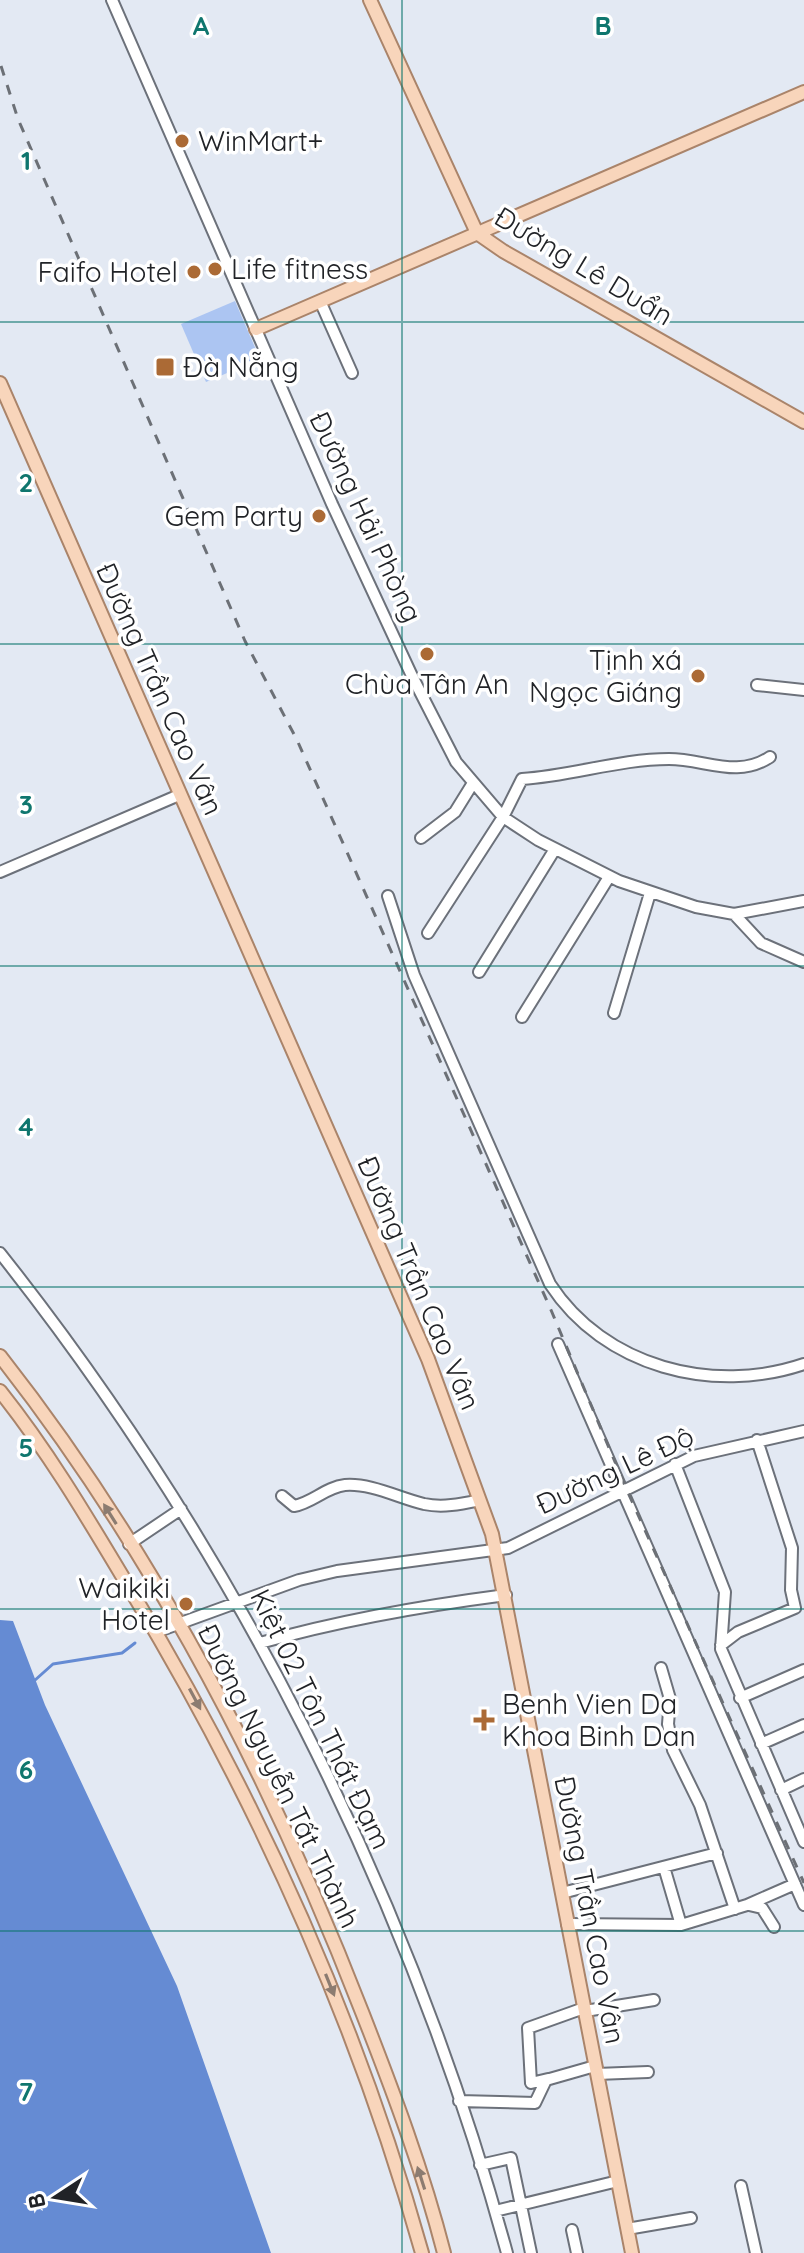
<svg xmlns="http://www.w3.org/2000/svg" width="804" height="2253" font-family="Quicksand,sans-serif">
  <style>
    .green { fill: #acc5f2 }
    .water { fill: #658bd3 }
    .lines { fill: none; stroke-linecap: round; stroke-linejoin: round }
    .stream { stroke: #658bd3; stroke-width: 3 }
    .minor-casing { stroke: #6c717a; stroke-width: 14 }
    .major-casing { stroke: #aa846a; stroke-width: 16 }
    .minor { stroke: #fff; stroke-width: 10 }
    .major { stroke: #f8d5bb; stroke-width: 12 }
    .rail { stroke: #6c7076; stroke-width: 3; stroke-dasharray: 10 10; stroke-linecap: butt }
    .oneway { fill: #8c7c71 }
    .grid { fill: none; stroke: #0f766e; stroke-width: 2; stroke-opacity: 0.55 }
    .poi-dot { fill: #ab6a35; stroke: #fff; stroke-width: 3 }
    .labels { text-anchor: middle; stroke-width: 7; stroke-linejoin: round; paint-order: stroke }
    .poi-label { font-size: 28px; fill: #212327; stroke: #fff; text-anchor: start }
    .street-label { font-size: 28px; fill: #212327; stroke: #fff }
    .grid-label { font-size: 26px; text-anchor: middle; font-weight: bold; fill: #0f766e; stroke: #fff; stroke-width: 7; stroke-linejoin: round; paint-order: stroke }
  </style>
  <rect width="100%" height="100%" fill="#e3e9f3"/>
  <path class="green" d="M235 301 260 359 206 382 181 324Z"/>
  <path class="water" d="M0 1620 13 1621 45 1705 177 1986 271 2253H0Z"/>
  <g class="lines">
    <path class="stream" d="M34 1681 53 1664 122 1653 135 1643"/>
    <g class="minor-casing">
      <path id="minor" d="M112 0 332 504 412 676 456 762 503 817 538 840 619 881 696 907 734 914 804 901
        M320 301 352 373
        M757 685 804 690
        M421 838 455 812 473 783
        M0 872 179 795
        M388 896 414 975 550 1284C604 1367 713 1395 804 1364
        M734 914 761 943 804 962
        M428 933 503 817 522 779C572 776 619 759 669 759 705 759 737 779 770 757
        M479 972 555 849
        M614 1013 650 893
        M522 1017 609 877
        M0 1253C233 1547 408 1891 507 2253
        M558 1344 804 1905
        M675 1464 725 1592 721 1649 804 1842
        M282 1496 294 1506C312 1503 326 1487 345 1485 371 1483 399 1498 424 1504 443 1508 461 1504 480 1500
        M129 1544 181 1509
        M156 1632 299 1580 337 1571 508 1548 694 1456 804 1431
        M260 1643C341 1620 421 1606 506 1595
        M721 1645 738 1632 795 1608 791 1590 792 1548 757 1440
        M661 1668 670 1699 668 1724 673 1750 700 1805 735 1909
        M740 1698 804 1670
        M761 1744 804 1725
        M781 1790 804 1779
        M664 1867 681 1925
        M562 1893 717 1853
        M749 1905 762 1908 774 1927
        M567 1924 681 1925 747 1905 795 1884
        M585 2011 654 2000
        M597 2074 648 2072
        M548 2079 531 2083 528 2028 584 2008
        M459 2101 535 2103 546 2080 595 2066
        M480 2165 511 2158 531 2253
        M741 2186 756 2253
        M495 2211 618 2181
        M627 2229 691 2218
        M572 2230 577 2253"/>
    </g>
    <g class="major-casing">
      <path id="major" d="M370 0 477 233 503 251 804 422
        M256 329 804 92
        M0 383 428 1359 492 1534 632 2253
        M0 1356C154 1552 272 1780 362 2012 393 2091 423 2171 444 2253
        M0 1391C51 1455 91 1524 133 1594 257 1800 357 2021 422 2253"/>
    </g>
    <use href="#minor" class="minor"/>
    <use href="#major" class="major"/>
    <path class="rail" d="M1 66 18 119 245 641 297 740 551 1310 626 1488 804 1883"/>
  </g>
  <defs><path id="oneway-solid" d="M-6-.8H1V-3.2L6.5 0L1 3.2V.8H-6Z" transform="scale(2)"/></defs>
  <g class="oneway">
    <use href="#oneway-solid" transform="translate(110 1514) rotate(-122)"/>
    <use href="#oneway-solid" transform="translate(195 1699) rotate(62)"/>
    <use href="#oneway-solid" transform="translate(330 1985) rotate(68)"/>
    <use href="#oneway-solid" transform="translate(421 2178) rotate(-108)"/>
  </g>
  <path class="grid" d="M402 0V2253M0 322H804M0 644H804M0 966H804M0 1287H804M0 1609H804M0 1931H804"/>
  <g class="poi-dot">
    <circle cx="182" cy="141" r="8"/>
    <circle cx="215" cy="269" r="8"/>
    <circle cx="194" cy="272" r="8"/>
    <rect x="155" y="357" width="20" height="20" rx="4"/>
    <circle cx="319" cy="516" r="8"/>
    <circle cx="427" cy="654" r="8"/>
    <circle cx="698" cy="676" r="8"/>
    <circle cx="186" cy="1604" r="8"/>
    <path d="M480 1708h8v8h8v8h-8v8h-8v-8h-8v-8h8z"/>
  </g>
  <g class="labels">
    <g class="poi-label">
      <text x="198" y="151">WinMart+</text>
      <text x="231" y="279">Life fitness</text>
      <text x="178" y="282" text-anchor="end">Faifo Hotel</text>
      <text x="183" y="377">Đà Nẵng</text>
      <text x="303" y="526" text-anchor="end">Gem Party</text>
      <text x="682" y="670" text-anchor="end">Tịnh xá<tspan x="682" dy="32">Ngọc Giáng</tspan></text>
      <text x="427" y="694" text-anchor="middle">Chùa Tân An</text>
      <text x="170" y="1598" text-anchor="end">Waikiki<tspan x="170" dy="32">Hotel</tspan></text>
      <text x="502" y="1714">Benh Vien Da<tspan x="502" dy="32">Khoa Binh Dan</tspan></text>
    </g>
    <g class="street-label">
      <text transform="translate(584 266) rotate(31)" y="10">Đường Lê Duẩn</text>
      <text transform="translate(366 517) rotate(65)" y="10">Đường Hải Phòng</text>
      <text transform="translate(160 689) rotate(66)" y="10">Đường Trần Cao Vân</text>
      <text transform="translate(419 1283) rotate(67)" y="10">Đường Trần Cao Vân</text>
      <text transform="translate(615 1470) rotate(-25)" y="10">Đường Lê Độ</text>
      <text transform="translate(321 1719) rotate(64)" y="10">Kiệt 02 Tôn Thất Đạm</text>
      <text transform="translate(279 1776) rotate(64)" y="10">Đường Nguyễn Tất Thành</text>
      <text transform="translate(590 1910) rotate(79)" y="10">Đường Trần Cao Vân</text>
    </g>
  </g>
  <g class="grid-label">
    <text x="201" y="35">A</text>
    <text x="603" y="35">B</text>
    <text x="26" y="170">1</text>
    <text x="26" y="492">2</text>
    <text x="26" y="814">3</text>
    <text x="26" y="1136">4</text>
    <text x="26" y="1457">5</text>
    <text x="26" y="1779">6</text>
    <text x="26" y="2101">7</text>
  </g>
  <g transform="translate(56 2197) rotate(258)" stroke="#ffffff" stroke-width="6" paint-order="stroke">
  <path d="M0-6L14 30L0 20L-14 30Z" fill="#212327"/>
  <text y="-12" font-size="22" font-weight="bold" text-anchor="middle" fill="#212327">B</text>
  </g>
</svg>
